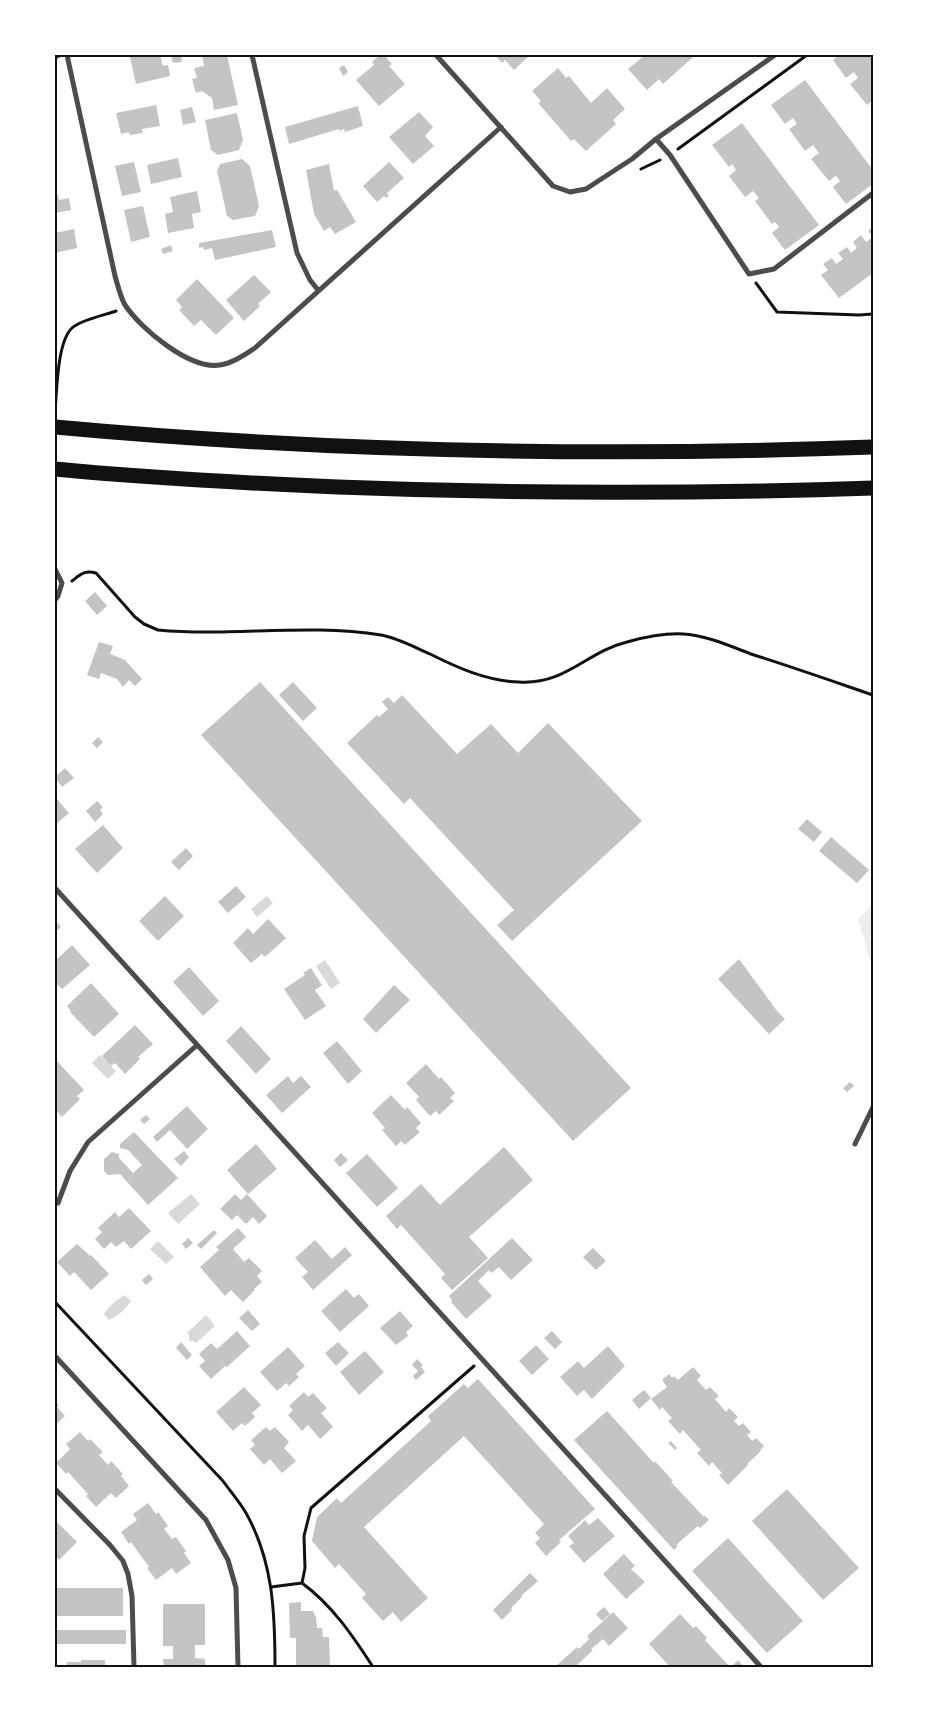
<svg xmlns="http://www.w3.org/2000/svg" width="928" height="1722" font-family="Roboto,sans-serif">
  <style>
    .green { fill: #eee }
    .water { fill: #d9d9d9 }
    .building { fill: #c4c4c4 }
    .lines { fill: none; stroke-linecap: round; stroke-linejoin: round }
    .path { stroke: #111; stroke-width: 3 }
    .minor { stroke: #4c4c4c; stroke-width: 5 }
    .motorway { stroke: #111; stroke-width: 15 }
    .neatline { fill: none; stroke: #111; stroke-width: 2 }
  </style>
  <rect width="100%" height="100%" fill="#fff"/>
  <path class="green" d="M873 903V969L858 920Z"/>
  <path class="water" d="M267 896 273 903 257 917 251 909Z
    M325 960 340 983 331 989 316 966Z
    M100 1055 116 1071 108 1079 92 1063Z
    M191 1194 200 1204 178 1224 168 1213Z
    M158 1241 174 1257 166 1264 150 1249Z
    M125 1295 131 1301C125 1310 119 1315 109 1320L104 1314C110 1305 116 1300 125 1295Z
    M206 1315 215 1326 196 1343 194 1341H189V1335L187 1333Z"/>
  <path class="building" d="M137 55H160L163 66 168 65 170 76 136 84 130 57Z
    M171 55H181L182 62 173 63Z
    M202 55H227L238 105 214 110 212 98 202 91 196 93 192 79 197 78 194 68 204 66Z
    M380 55H384L392 64 389 66 405 84 379 106 356 80 374 65 372 62Z
    M495 55H530L514 70 505 60 502 63Z
    M645 55H692L693 57 663 84 659 79 647 90 628 69Z
    M839 55H873V100L867 105 850 84 858 78 854 72 846 78 833 60Z
    M344 65 348 72 343 76 339 68Z
    M558 68 566 78 569 76 591 103 607 88 625 109 613 120 616 124 586 151 574 139 571 141 538 103 541 101 532 91Z
    M805 80 873 170V184L846 204 833 187 840 181 836 176 829 181 811 159 819 153 813 145 805 151 789 129 797 124 793 118 785 124 771 105Z
    M156 105 160 126 142 129 143 133 130 135 129 132 121 134 116 113Z
    M358 106 363 126 345 132 344 129 339 131V129L289 144 285 127Z
    M192 107 196 122 183 125 180 110Z
    M419 112 433 127 425 136 434 146 413 164 389 137Z
    M237 113 243 140 239 150 218 155 211 150 205 120Z
    M742 123 819 225 785 250 772 233 779 227 775 222 772 224 755 201 759 198 753 191 745 197 729 176 736 170 732 164 729 167 712 145Z
    M178 158 182 177 151 184 147 165Z
    M242 159 250 166 259 206 255 216 233 220 227 216 217 171 220 164Z
    M134 162 141 192 122 196 115 166Z
    M389 162 404 178 387 193 389 196 386 198 384 196 377 202 363 186Z
    M329 164 334 191 337 190 356 222 335 234 330 227 324 231 314 214 306 170Z
    M197 191 201 212 192 214 194 228 168 233 165 214 173 212 170 197Z
    M55 195H58L59 200 69 198 71 210 55 213Z
    M143 206 150 237 131 242 124 210Z
    M873 227V273L839 298 821 275 828 270 823 264 832 258 836 264 843 259 838 253 847 247 851 253 857 248 853 242 861 235 866 242 873 237 868 231Z
    M74 229 77 248 55 253V233Z
    M272 230 276 247 215 260 212 248 204 250 203 247 199 248V243Z
    M171 245 173 251 163 254 161 249Z
    M254 275 271 292 258 304 260 306 244 321 226 300Z
    M197 279 234 318 216 335 201 320 194 326 179 310 182 307 176 300Z
    M95 592 107 606 97 615 85 601Z
    M99 642 113 646 110 654 125 660 142 679 135 686 129 680 123 687 117 679 101 673 99 679 87 675Z
    M260 682 631 1088 573 1141 201 735Z
    M293 682 317 708 303 721 279 695Z
    M402 695 457 754 491 724 518 753 548 723 642 821 512 941 497 925 514 910 410 798 404 804 347 743 377 715 379 717 388 709 382 702 388 697 394 703Z
    M98 737 103 742 97 748 92 743Z
    M65 768 74 778 62 787 55 777Z
    M55 797 69 813 55 825Z
    M97 801 103 807 100 810 103 814 95 822 86 811Z
    M807 819 822 832 814 842 798 829Z
    M103 825 123 848 97 873 75 849Z
    M831 837 869 870 857 883 819 851Z
    M186 848 193 856 179 870 171 862Z
    M236 886 246 897 228 913 218 902Z
    M165 896 184 916 158 941 139 921Z
    M268 919 286 938 265 957 262 954 251 963 233 943 248 928 253 934Z
    M55 920 61 927 55 932Z
    M72 945 90 965 62 989 55 982V961Z
    M739 959 777 1011 785 1019 769 1034 718 979Z
    M189 967 219 1001 203 1016 173 982Z
    M311 968 322 985 315 990 326 1006 305 1020 284 989 305 975 303 973Z
    M91 983 119 1014 94 1037 70 1012 71 1011 67 1006Z
    M394 985 410 1000 376 1033 363 1019Z
    M135 1025 153 1044 138 1057 140 1059 125 1074 115 1063 111 1066 102 1056Z
    M241 1026 271 1059 256 1074 226 1041Z
    M337 1041 362 1071 348 1084 323 1053Z
    M55 1059 84 1090 77 1096 80 1099 62 1117 55 1109Z
    M426 1064 439 1079 441 1077 455 1093 450 1098 454 1101 439 1115 436 1111 430 1116 416 1100 419 1097 406 1083Z
    M288 1076 293 1083 301 1076 311 1087 282 1113 266 1095Z
    M850 1082 854 1086 847 1092 843 1088Z
    M391 1095 405 1110 407 1107 421 1123 416 1128 420 1132 405 1145 401 1141 396 1146 382 1130 385 1128 372 1113Z
    M187 1106 208 1129 187 1149 170 1130 157 1142 153 1137Z
    M146 1115 150 1119 144 1124 140 1120Z
    M134 1132 178 1178 148 1205 120 1174 108 1175 104 1171V1159L112 1152 119 1154V1158L133 1173 142 1165 128 1150 120 1148V1144Z
    M256 1144 277 1169 248 1194 227 1170Z
    M504 1147 533 1180 469 1237 488 1258 452 1290 441 1278 445 1274 401 1225 397 1229 386 1216 421 1184 440 1205Z
    M184 1151 189 1157 181 1166 174 1159Z
    M341 1153 348 1160 340 1167 334 1160Z
    M367 1154 398 1188 377 1207 346 1173Z
    M235 1194 241 1200 247 1194 267 1216 259 1224 253 1217 246 1224 237 1215 232 1220 220 1209Z
    M129 1208 151 1231 131 1249 124 1241 116 1247 111 1242 104 1249 95 1239 102 1232 98 1228 115 1212 119 1217Z
    M238 1228 246 1237 233 1249 244 1262 249 1258 262 1271 257 1276 262 1282 254 1289 255 1290 243 1302 231 1290 225 1296 200 1267 219 1250 216 1247Z
    M214 1230 217 1233 201 1249 197 1245Z
    M188 1238 193 1243 186 1249 182 1244Z
    M512 1238 533 1260 511 1280 499 1267 491 1273 489 1270 478 1281 492 1296 466 1319 451 1302 452 1300 449 1296Z
    M315 1240 332 1259 345 1247 352 1255 313 1290 302 1277 308 1272 295 1258Z
    M77 1244 90 1256 91 1255 109 1274 91 1290 74 1272 70 1276 57 1262Z
    M593 1248 606 1261 596 1270 583 1257Z
    M149 1274 153 1279 146 1285 142 1280Z
    M346 1289 354 1298 359 1294 369 1306 340 1332 321 1311Z
    M248 1310 260 1324 252 1331 239 1318Z
    M400 1311 413 1326 406 1332 408 1336 396 1345 380 1328Z
    M237 1331 250 1346 227 1367 225 1366 211 1379 199 1366 205 1361 199 1354 211 1343 217 1349Z
    M552 1331 562 1342 555 1349 544 1338Z
    M181 1342 192 1355 187 1360 176 1348Z
    M338 1342 349 1353 336 1366 325 1353Z
    M536 1345 549 1359 532 1375 519 1361Z
    M608 1346 625 1366 592 1399 584 1390 577 1396 560 1377 578 1361 584 1368Z
    M288 1347 305 1366 296 1374 299 1377 289 1386 286 1383 277 1391 260 1372Z
    M365 1351 384 1372 359 1395 340 1372Z
    M417 1359 423 1365 421 1367 425 1372 416 1380 413 1376 418 1371 412 1365Z
    M693 1367 701 1376 697 1380 706 1390 710 1387 719 1396 715 1399 726 1412 729 1408 738 1417 734 1421 739 1426 743 1423 751 1432 747 1435 752 1441 756 1438 764 1446 760 1450 761 1451 747 1464 748 1465 728 1485 719 1475 722 1473 712 1462 709 1466 697 1453 701 1450 683 1430 680 1434 668 1421 672 1418 662 1407 660 1410 651 1399 667 1387 662 1380 669 1374 672 1378 674 1376 678 1380Z
    M478 1379 595 1509 559 1540 561 1542 546 1556 535 1543 540 1538 535 1533 544 1524 464 1436 364 1527 428 1598 401 1622 393 1612 383 1621 362 1598 366 1594 339 1564 335 1568 312 1541 317 1517 337 1498 341 1503 431 1421 428 1416 464 1384 468 1388Z
    M244 1387 261 1405 252 1413 255 1417 245 1426 242 1423 233 1431 216 1412Z
    M644 1390 651 1398 639 1409 632 1400Z
    M304 1392 308 1397 313 1393 327 1408 321 1413 333 1427 320 1439 308 1425 302 1431 288 1415 293 1410 289 1406Z
    M55 1401 59 1405 57 1407 65 1416 55 1425Z
    M607 1411 654 1463 655 1461 673 1481 671 1482 704 1517 705 1516 709 1520 700 1528 698 1526 676 1545 678 1546 674 1550 574 1440Z
    M266 1427 270 1431 275 1427 289 1442 284 1448 296 1461 282 1473 270 1459 264 1465 250 1449 255 1445 251 1440Z
    M80 1432 88 1441 90 1439 103 1452 99 1455 108 1465 111 1461 123 1474 121 1476 129 1486 116 1498 111 1493 96 1507 86 1496 88 1494 68 1472 66 1474 56 1463 70 1449 66 1444Z
    M671 1441 677 1448 675 1450 668 1443Z
    M787 1489 859 1568 823 1600 752 1521Z
    M148 1503 156 1514 158 1512 168 1526 164 1529 172 1539 176 1537 186 1551 184 1553 191 1563 176 1574 172 1568 156 1580 147 1568 149 1567 136 1549 131 1542 129 1544 121 1532 137 1520 133 1514Z
    M598 1518 615 1536 584 1563 569 1546 574 1543 568 1536 585 1520 589 1525Z
    M55 1520 77 1542 59 1560 58 1558 55 1561Z
    M728 1538 803 1621 767 1653 692 1571Z
    M624 1554 635 1566 631 1569 645 1582 626 1599 603 1574Z
    M530 1573 538 1581 521 1596 522 1597 511 1608 512 1610 502 1620 493 1610Z
    M55 1588H123V1616H56Z
    M301 1602V1611H313L316 1617 317 1628H322L323 1637H329L330 1667H296V1638H290L289 1603Z
    M163 1604H205V1645H195V1658L205 1659V1667H164L163 1659H173V1646H163Z
    M604 1607 610 1614 602 1621 596 1614Z
    M613 1612 628 1628 609 1646 603 1639 591 1649 593 1650 575 1667H555L577 1647 579 1649 589 1639 587 1636Z
    M680 1614 693 1628 696 1626 707 1638 705 1640 730 1667H670L661 1657 649 1644Z
    M56 1630H126V1644H56Z
    M81 1660H105V1667H67V1662H81Z
    M738 1660 744 1667H731Z"/>
  <g class="lines">
    <path class="path" d="M678 149 807 55
      M641 169 660 160
      M756 283 777 312 859 315 873 314
      M55 411C57 391 57 342 72 328 80 320 105 315 116 311
      M72 581C81 574 85 570 96 573L135 617 144 624 158 630C232 637 307 623 381 635 398 638 414 647 430 654 458 668 487 681 519 682 566 685 586 652 627 642 645 637 664 633 683 634 705 635 730 646 751 654 792 667 832 681 873 695
      M55 1302 223 1481C230 1491 239 1501 246 1513 273 1561 275 1612 275 1667
      M302 1583 305 1568 304 1536 311 1508 474 1366
      M271 1587 302 1583C332 1605 353 1636 373 1667"/>
    <path class="minor" d="M67 55 115 276C118 286 120 296 125 305 141 329 190 370 220 365 233 363 244 355 255 348L501 127
      M252 55 297 253 310 280 318 290
      M436 55 553 186 570 192 586 189 632 159 656 139 775 55
      M55 57 59 55
      M656 139 670 155 749 274 774 269 873 193
      M55 569 62 583 58 596 55 600
      M55 888 761 1667
      M855 1144 873 1107
      M58 1203 70 1171 88 1142 196 1046
      M55 1356 206 1520 228 1560 236 1588 238 1667
      M55 1489 110 1545 123 1561 128 1574 132 1596 134 1667"/>
    <path class="motorway" d="M55 427C327 452 600 457 873 447
      M55 469C149 478 244 483 338 487 517 494 695 494 873 488"/>
  </g>
  <rect width="928" height="1722" fill="none" stroke="#ffffff" stroke-width="112"/>
  <rect x="56" y="56" width="816" height="1610" class="neatline"/>
</svg>
